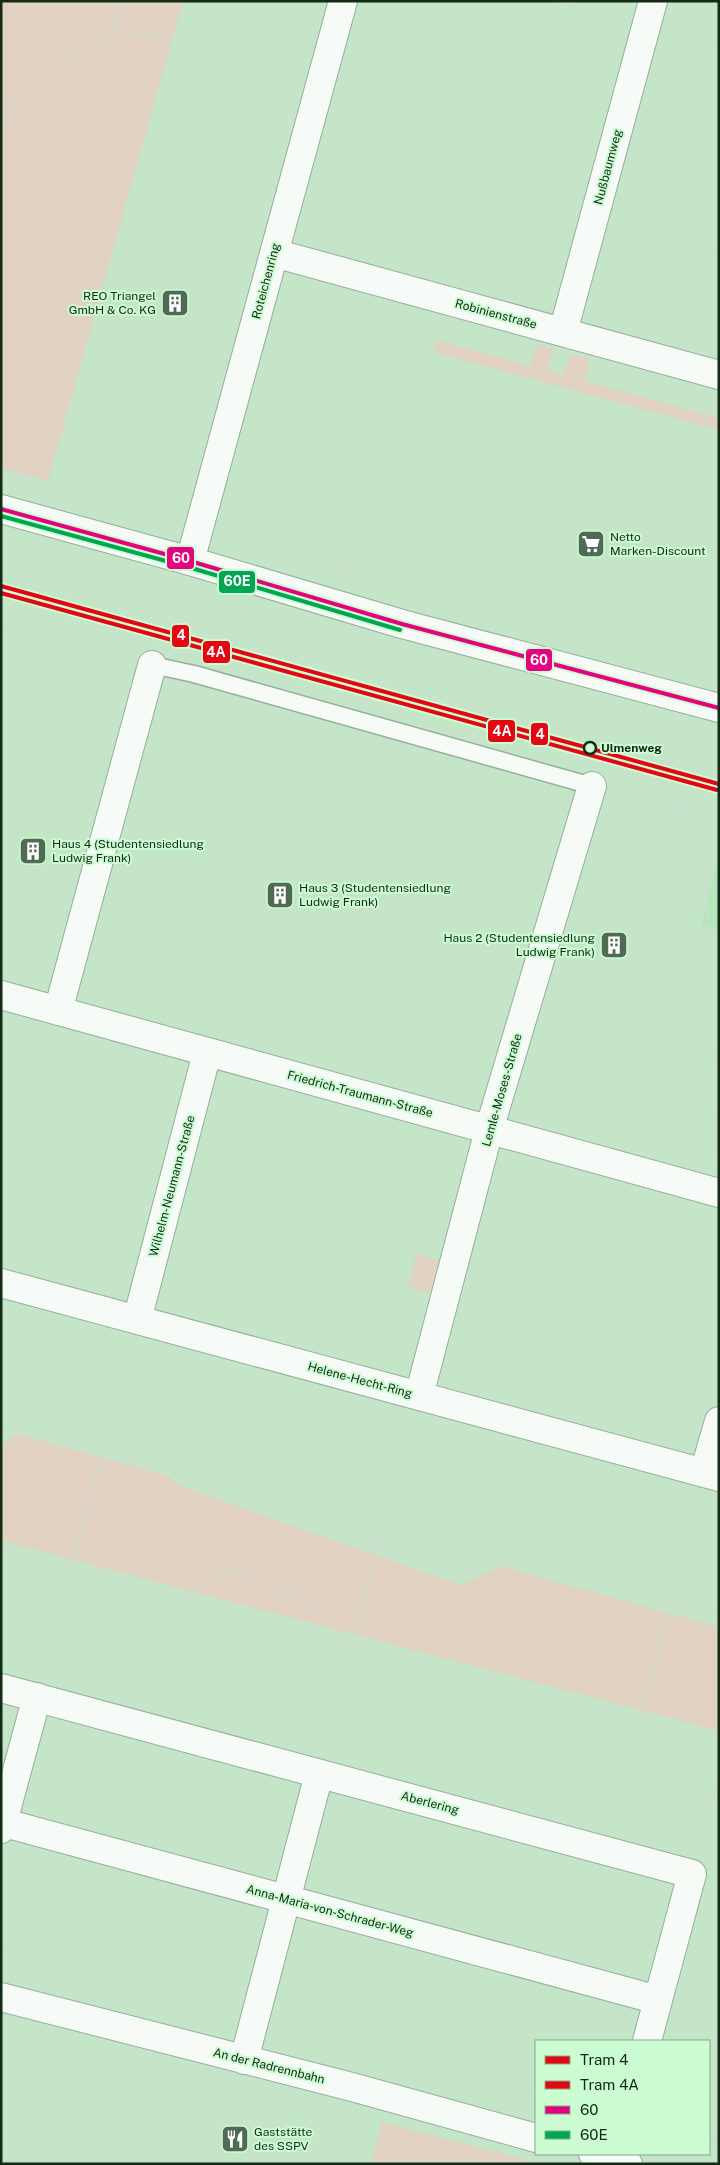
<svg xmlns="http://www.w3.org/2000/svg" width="720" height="2165" font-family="'Public Sans',sans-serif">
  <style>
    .built { fill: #b3e7ba }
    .green { fill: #e1d2c1 }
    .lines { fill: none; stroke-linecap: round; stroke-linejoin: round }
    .service-casing { stroke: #96af99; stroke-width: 19 }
    .minor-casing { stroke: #96af99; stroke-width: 30 }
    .tertiary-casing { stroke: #96af99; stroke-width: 30 }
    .path { stroke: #cfdad0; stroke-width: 3; stroke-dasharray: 2.5 2.5; stroke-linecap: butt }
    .service { stroke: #f6fbf7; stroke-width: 16 }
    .minor { stroke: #f6fbf7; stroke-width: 28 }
    .tertiary { stroke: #f6fbf7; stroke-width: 28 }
    .bus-1-casing { stroke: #ccfdd2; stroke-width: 8 }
    .bus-2-casing { stroke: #ccfdd2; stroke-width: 8 }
    .bus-1 { stroke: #e5007d; stroke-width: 4 }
    .bus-2 { stroke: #00a651; stroke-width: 4 }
    .tram-1-casing { stroke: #ccfdd2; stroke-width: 8 }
    .tram-2-casing { stroke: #ccfdd2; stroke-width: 8 }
    .tram-1 { stroke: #e30613; stroke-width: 4 }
    .tram-2 { stroke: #e30613; stroke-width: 4 }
    .stop-dot { fill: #ccfdd2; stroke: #122a16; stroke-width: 2.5 }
    .labels { text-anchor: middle; stroke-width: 4; stroke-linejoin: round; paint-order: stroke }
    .street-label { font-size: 12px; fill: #122a16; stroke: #ccfdd2 }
    .poi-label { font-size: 12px; fill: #122a16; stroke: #ccfdd2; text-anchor: start }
    .stop-label { font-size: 12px; font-weight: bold; fill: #122a16; stroke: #ccfdd2; text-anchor: start }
    .line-badge { stroke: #ccfdd2; stroke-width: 2 }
    .badge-label { font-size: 14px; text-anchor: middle; font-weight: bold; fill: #fff }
  </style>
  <rect width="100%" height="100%" fill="#c4e5c8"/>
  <path class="built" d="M719 858V930L701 925Z"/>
  <path class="green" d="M1 1H183L48 481 1 468Z
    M437 340 530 366 536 344 553 349 547 371 564 375 571 354 590 359 585 381 719 418V430L433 352Z
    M416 1254 439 1260 430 1294 408 1288Z
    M17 1434 170 1476 175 1484 461 1585 501 1566 715 1626 719 1634V1731L1 1541V1445Z
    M382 2122 541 2164H371Z"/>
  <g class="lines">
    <g class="service-casing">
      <path id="service" d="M152 665 194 674 592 786"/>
    </g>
    <g class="minor-casing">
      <path id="minor" d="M274 253 719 375
        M563 332 653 1
        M190 561 343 1
        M1 995 719 1193
        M58 1011 152 665
        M1 1283 719 1477
        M137 1320 207 1053
        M419 1396 489 1130 592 786
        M704 1473 719 1421
        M1 1688 692 1874 647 2041
        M1 1822 658 2000
        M1 1829 37 1697
        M1 1997 352 2087 536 2138
        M244 2060 319 1774
        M593 2154 628 2164"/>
    </g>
    <g class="tertiary-casing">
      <path id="tertiary" d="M1 509 190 561 402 624 719 708"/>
    </g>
    <path class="path" d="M553 1 617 19
      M113 30 117 1
      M674 35 719 47
      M1 120 44 75 113 30 153 35 292 74
      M417 189 441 172 541 198 564 216
      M619 235 693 248 719 255
      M293 297 299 309 407 339 412 378 403 408 378 449V478L371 513 342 577
      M379 449 458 469
      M1 469 40 486
      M708 470 697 447 709 404
      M227 535 480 599 719 668
      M1 623 28 631 41 637 122 659
      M308 644 352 656
      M290 675 314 656 323 632
      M625 730 677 737
      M617 770 667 784 692 818
      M646 777 674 754 679 727
      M621 795 706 822 711 1043 719 1066
      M335 902 392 916 427 900 456 869 478 780
      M717 1162 715 1119 719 1104
      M1 1431 18 1429 171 1471 193 1484 457 1576 502 1559 719 1616
      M1 1549 719 1740
      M188 1598 223 1568 306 1599 317 1632
      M44 1670 130 1347
      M642 1719 668 1604 696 1500
      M327 1746 377 1549 411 1426
      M700 1845 719 1776
      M1 1950 226 2009
      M695 1979 719 1985
      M283 2024 536 2092
      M709 2137 719 2139"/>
    <use href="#service" class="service"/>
    <use href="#minor" class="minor"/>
    <use href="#tertiary" class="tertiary"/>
    <g class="bus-1-casing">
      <path id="bus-1" d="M1 509 190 561 402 624 719 708"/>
    </g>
    <g class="bus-2-casing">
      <path id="bus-2" d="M1 516 188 567 400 630"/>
    </g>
    <use href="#bus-1" class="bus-1"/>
    <use href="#bus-2" class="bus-2"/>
    <g class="tram-1-casing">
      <path id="tram-1" d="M1 586 719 784"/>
    </g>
    <g class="tram-2-casing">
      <path id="tram-2" d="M1 593 717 790"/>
    </g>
    <use href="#tram-1" class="tram-1"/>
    <use href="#tram-2" class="tram-2"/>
  </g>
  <defs>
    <g id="building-square" transform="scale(1.4375)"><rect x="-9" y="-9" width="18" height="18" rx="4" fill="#506b54" stroke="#ccfdd2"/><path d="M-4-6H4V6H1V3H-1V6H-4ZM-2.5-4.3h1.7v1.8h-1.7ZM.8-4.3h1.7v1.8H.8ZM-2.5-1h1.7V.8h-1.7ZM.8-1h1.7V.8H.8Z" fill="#fff"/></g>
    <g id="supermarket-square" transform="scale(1.4375)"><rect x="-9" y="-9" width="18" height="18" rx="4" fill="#506b54" stroke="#ccfdd2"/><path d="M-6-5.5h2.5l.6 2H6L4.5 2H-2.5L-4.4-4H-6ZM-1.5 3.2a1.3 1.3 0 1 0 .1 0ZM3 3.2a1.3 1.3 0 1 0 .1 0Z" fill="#fff"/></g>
    <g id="restaurant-square" transform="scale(1.4375)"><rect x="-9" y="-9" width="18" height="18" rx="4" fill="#506b54" stroke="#ccfdd2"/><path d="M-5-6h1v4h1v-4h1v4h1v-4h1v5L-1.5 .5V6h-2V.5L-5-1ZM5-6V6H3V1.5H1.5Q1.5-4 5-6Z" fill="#fff"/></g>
  </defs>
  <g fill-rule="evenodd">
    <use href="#building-square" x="175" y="303"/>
    <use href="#supermarket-square" x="591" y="544"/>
    <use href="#building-square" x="33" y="851"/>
    <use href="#building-square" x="280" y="895"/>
    <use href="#building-square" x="614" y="945"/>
    <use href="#restaurant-square" x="235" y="2139"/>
  </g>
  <circle class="stop-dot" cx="590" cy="748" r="6"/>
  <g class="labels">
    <g class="street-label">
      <text transform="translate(608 167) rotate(-75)" y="4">Nußbaumweg</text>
      <text transform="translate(266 281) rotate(-75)" y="4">Roteichenring</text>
      <text transform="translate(496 314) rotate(15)" y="4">Robinienstraße</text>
      <text transform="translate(502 1090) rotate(-74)" y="4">Lemle-Moses-Straße</text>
      <text transform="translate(360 1094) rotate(15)" y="4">Friedrich-Traumann-Straße</text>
      <text transform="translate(172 1186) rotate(-75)" y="4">Wilhelm-Neumann-Straße</text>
      <text transform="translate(360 1380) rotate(15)" y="4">Helene-Hecht-Ring</text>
      <text transform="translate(430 1803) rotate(15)" y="4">Aberlering</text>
      <text transform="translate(330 1911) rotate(15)" y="4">Anna-Maria-von-Schrader-Weg</text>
      <text transform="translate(269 2066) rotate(14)" y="4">An der Radrennbahn</text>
    </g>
    <g class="poi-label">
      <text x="156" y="300" text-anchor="end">REO Triangel<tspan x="156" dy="14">GmbH &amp; Co. KG</tspan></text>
      <text x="610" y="541">Netto<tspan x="610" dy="14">Marken-Discount</tspan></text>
      <text x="52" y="848">Haus 4 (Studentensiedlung<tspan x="52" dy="14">Ludwig Frank)</tspan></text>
      <text x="299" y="892">Haus 3 (Studentensiedlung<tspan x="299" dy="14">Ludwig Frank)</tspan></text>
      <text x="595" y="942" text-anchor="end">Haus 2 (Studentensiedlung<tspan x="595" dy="14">Ludwig Frank)</tspan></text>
      <text x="254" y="2136">Gaststätte<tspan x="254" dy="14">des SSPV</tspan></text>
    </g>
    <g class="stop-label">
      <text x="601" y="752">Ulmenweg</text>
    </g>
  </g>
  <g class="line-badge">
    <rect x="166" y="546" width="29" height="24" rx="5" fill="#e5007d"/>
    <rect x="218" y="570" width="38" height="24" rx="5" fill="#00a651"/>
    <rect x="171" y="624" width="19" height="24" rx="5" fill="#e30613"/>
    <rect x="202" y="640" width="29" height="24" rx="5" fill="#e30613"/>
    <rect x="525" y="648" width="28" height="24" rx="5" fill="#e5007d"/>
    <rect x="487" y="719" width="29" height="24" rx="5" fill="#e30613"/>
    <rect x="530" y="722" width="19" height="24" rx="5" fill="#e30613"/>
  </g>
  <g class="badge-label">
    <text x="181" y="563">60</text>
    <text x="237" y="586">60E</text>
    <text x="181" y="640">4</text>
    <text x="216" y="657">4A</text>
    <text x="539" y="665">60</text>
    <text x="502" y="736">4A</text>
    <text x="540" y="739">4</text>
  </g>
  <rect width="720" height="2165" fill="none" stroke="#122a16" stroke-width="5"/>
  <rect x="535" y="2040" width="175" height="115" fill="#ccfdd2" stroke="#82a987"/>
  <rect x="545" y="2056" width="25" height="8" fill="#e30613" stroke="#82a987"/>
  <text x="580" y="2065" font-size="15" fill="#122a16">Tram 4</text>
  <rect x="545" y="2081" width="25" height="8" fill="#e30613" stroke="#82a987"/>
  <text x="580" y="2090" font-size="15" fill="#122a16">Tram 4A</text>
  <rect x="545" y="2106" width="25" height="8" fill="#e5007d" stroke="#82a987"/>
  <text x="580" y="2115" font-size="15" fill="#122a16">60</text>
  <rect x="545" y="2131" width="25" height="8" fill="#00a651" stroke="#82a987"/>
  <text x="580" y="2140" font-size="15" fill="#122a16">60E</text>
</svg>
